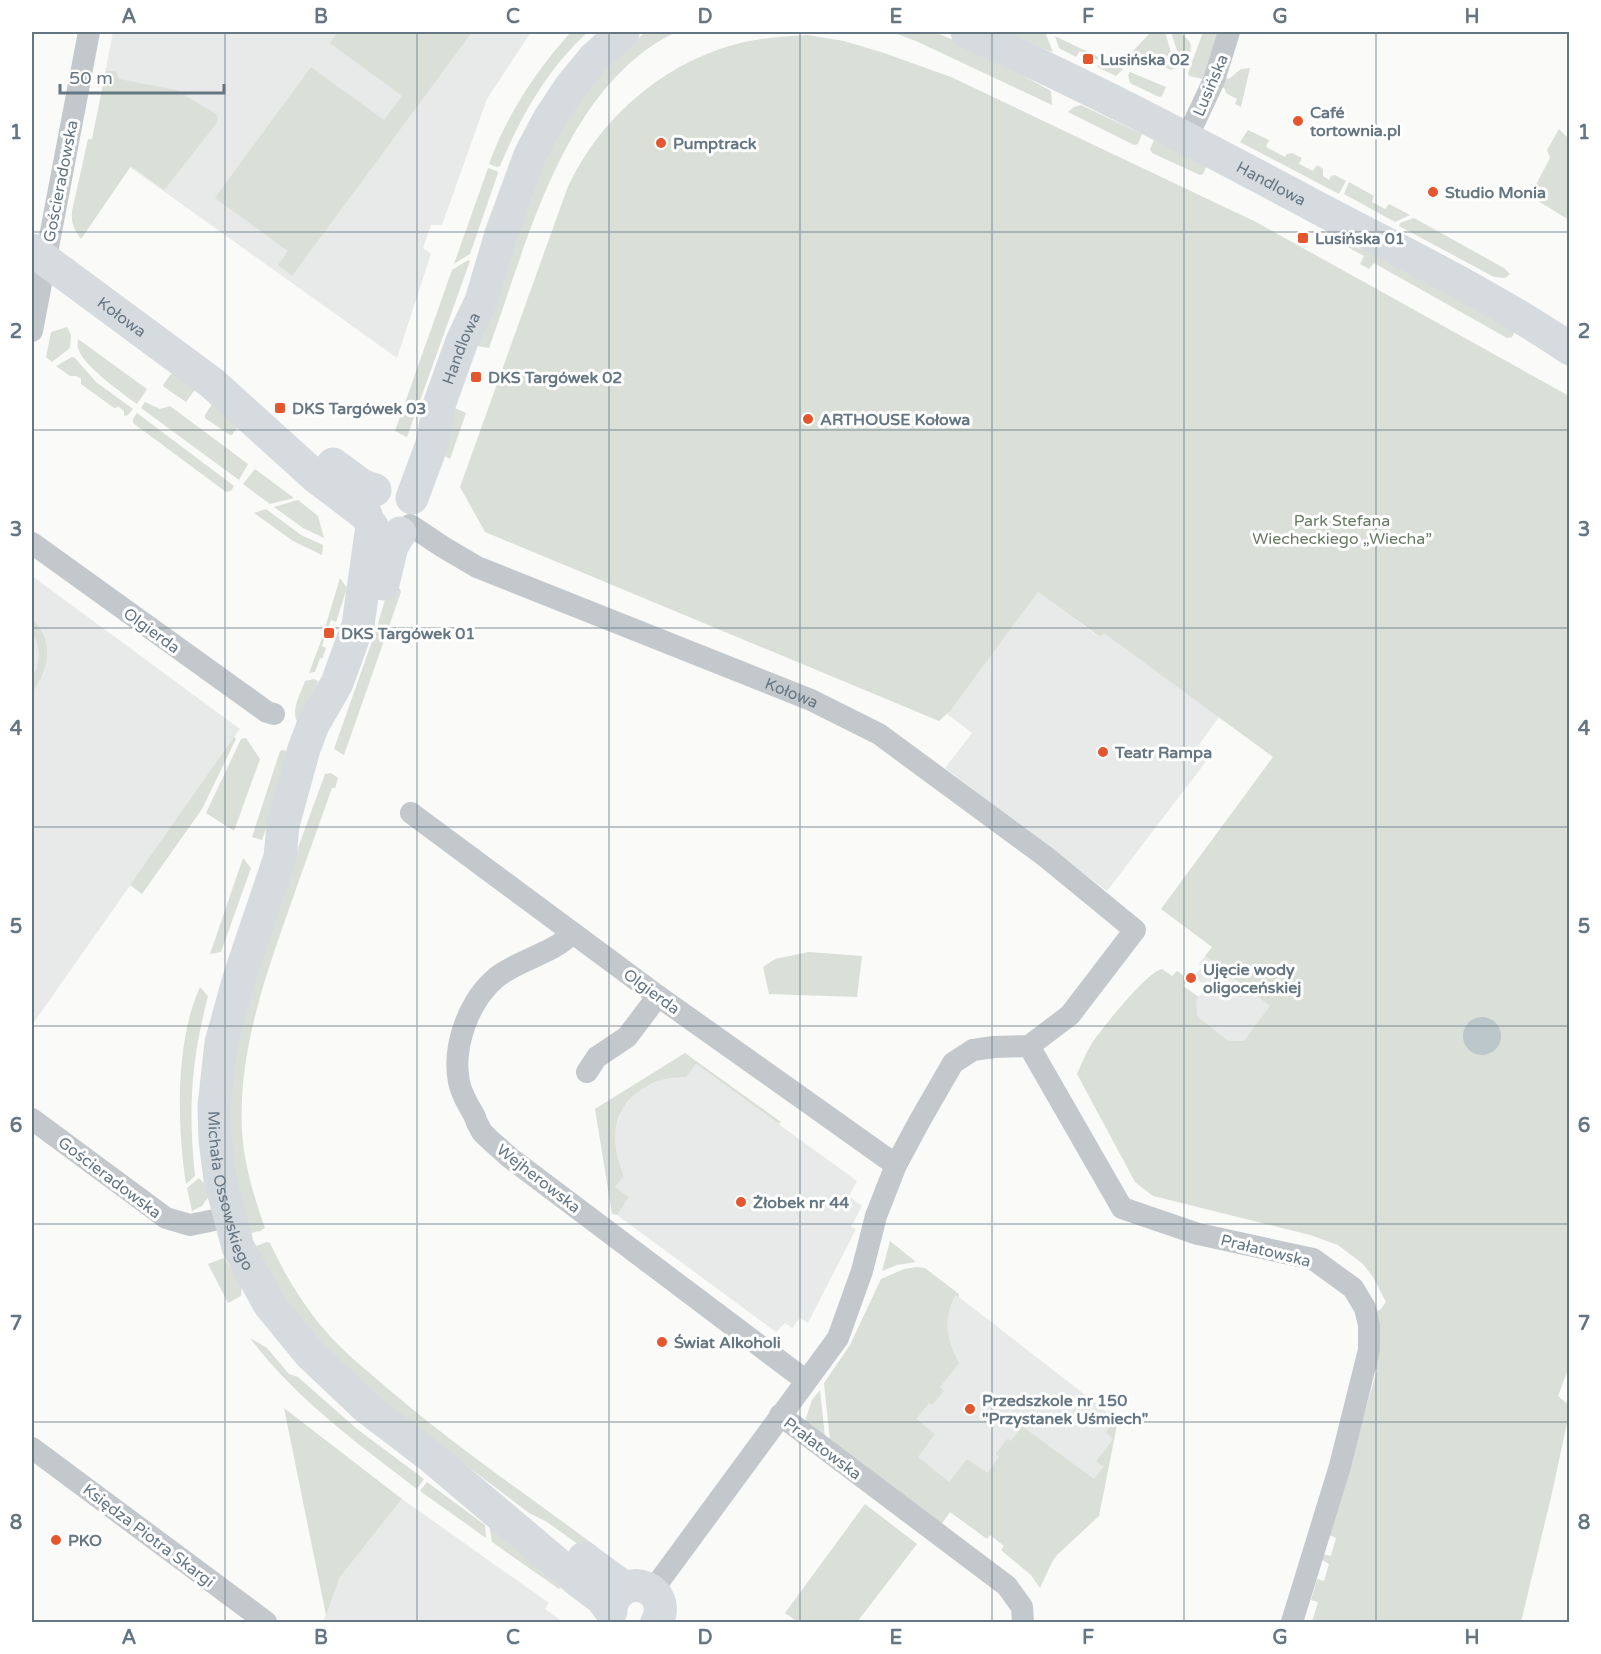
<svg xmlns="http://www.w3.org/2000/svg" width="1601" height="1654" font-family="'Varela Round',sans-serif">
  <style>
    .built { fill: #e8e9e9 }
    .green { fill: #dadfd7 }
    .water { fill: #bbc7cb }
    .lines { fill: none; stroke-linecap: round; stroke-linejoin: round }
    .street { stroke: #c3c8cc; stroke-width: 22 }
    .secondary { stroke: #d6dbdf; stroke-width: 33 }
    .grid { fill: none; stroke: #657683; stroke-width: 1.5; stroke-opacity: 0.55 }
    .poi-dot { fill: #e4572e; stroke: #fff; stroke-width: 2 }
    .labels { text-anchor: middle; stroke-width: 6; stroke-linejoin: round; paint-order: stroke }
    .poi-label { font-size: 16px; font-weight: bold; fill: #657683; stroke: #fff; text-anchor: start }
    .street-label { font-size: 16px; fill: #657683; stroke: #fff }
    .park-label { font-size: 16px; fill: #687a64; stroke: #fff }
    .neatline { fill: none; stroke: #657683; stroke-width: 2 }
    .grid-label { font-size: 20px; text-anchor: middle; font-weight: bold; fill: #657683 }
  </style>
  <rect width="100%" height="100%" fill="#fafaf8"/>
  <path class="built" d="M113 32H531L487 99 442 225H431L423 248 431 254 397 358 92 140Z
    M32 576 240 729 32 1025Z
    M1038 592 1099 637 1104 632 1219 717 1195 750 1208 759 1107 891 945 768 972 733 947 714Z
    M1205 956 1271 1006 1244 1041H1229L1198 1017 1196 1001 1206 986 1194 977 1202 967 1199 964Z
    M696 1064 857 1181 849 1196 862 1206 851 1227 856 1229 808 1323 800 1318 792 1328 785 1323 776 1332 617 1215 629 1197 615 1187 624 1176 615 1157V1129L622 1109 638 1091 660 1080 686 1077Z
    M955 1294 1097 1404 1108 1413 1112 1425 1113 1439 1096 1461 1103 1467 1090 1485 1009 1549 833 1416Z
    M402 1499 549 1603 545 1609 563 1622H323L340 1577Z"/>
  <path class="green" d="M338 32H472L292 276 278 265 288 251 215 198 311 67 384 120 402 96 330 43Z
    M571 32H588C548 68 521 116 500 166L497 167 489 164C506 116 537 69 571 32Z
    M646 32H676C564 86 528 241 489 348L477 346 556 131 611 59Z
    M892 32H934L968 46 1051 91 1052 105 916 41Z
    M1002 32H1045L1053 52 1021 42Z
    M1151 32H1165L1176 68 1171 70 1131 53Z
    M1171 32C1178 31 1180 33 1185 37 1196 45 1189 54 1185 65L1182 66Z
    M1203 32H1218L1203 79 1189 76 1188 73Z
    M808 35 844 41 884 53 951 77 1256 222 1569 396 1570 1364 1558 1396 1569 1405 1570 1409 1552 1493 1521 1622H1312L1318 1602 1311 1600 1317 1579 1324 1581 1329 1564 1322 1560 1323 1554 1331 1556 1336 1538 1329 1535 1377 1370 1371 1369 1372 1311 1380 1310 1386 1302 1373 1277 1363 1264 1338 1245 1310 1235 1153 1196 1135 1182 1077 1074C1082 1063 1087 1050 1094 1040 1105 1025 1147 972 1162 969L1172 976 1177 971 1188 979 1183 986 1199 997 1196 1001 1198 1017 1229 1041H1244L1270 1006 1205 956 1212 947 1161 909 1273 757 1104 633 1100 637 1038 592 950 711 939 721 485 532 460 487 567 189C600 117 665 61 744 42 765 38 786 36 808 35Z
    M1055 36 1123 69 1116 76 1097 67 1100 61 1080 51 1076 57 1059 48Z
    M1250 68 1241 107 1235 104 1237 99 1226 93 1225 89 1221 87 1226 78 1229 79 1241 69Z
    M106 71H115L119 79 176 90 216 114 218 118 216 124 164 190 131 166 81 239C74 230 71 223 72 211L88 139H92Z
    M1130 72 1166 87 1162 96 1159 97 1130 83 1128 75Z
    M1081 105 1142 134 1138 144 1134 145 1068 112 1074 107Z
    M1559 129 1569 139V220L1530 196 1550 158 1547 150Z
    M1248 130 1269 140 1266 147 1285 157 1287 154 1292 153 1302 158 1299 164 1313 171 1317 165 1323 169V176L1329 180 1331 176 1335 175 1346 181 1339 194 1240 142Z
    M1154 140 1207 165 1203 174 1200 175 1152 153 1150 149Z
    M488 168 497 171 498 173 470 254 454 264Z
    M1349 182 1374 196 1372 202 1385 209 1389 204 1410 215 1395 222 1344 194Z
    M1414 218 1504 268 1510 274 1505 278 1494 277 1399 226 1400 223Z
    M1343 243 1389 259 1515 332 1512 337 1507 338 1374 263 1369 269 1360 264 1364 256 1342 244Z
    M468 260 470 261 407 437 395 431 452 270Z
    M67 327 71 335 70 348 52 362 46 357 51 332Z
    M78 339 147 389 137 404C122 393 82 365 78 348 77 345 78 342 78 339Z
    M72 357 75 358 96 382 133 409 128 415 124 416V411L119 407 114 408 81 384V379L76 376H70L56 366Z
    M173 371 196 388 186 402 164 387 163 385Z
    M214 401 242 421 232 435H230L205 418V415Z
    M145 402 160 409 170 406 248 464 239 480 141 408Z
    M455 408 466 413 450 459 438 452Z
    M137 413 234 486 231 491 226 492 133 423V419Z
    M255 469 294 498 270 504 243 484Z
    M298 500 318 516 324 538 303 528 274 507Z
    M266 509 301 535 323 545 322 555 293 541 254 513Z
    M340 578 347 588 336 622 331 620 322 646 326 648 322 659 320 658 315 672 309 673 321 641Z
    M389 586 400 589 401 592 344 755 334 749 377 627Z
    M32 619C55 641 49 669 32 693V677L37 668 39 654 37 643 32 632Z
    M314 679 318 681 302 727C287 715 300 696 305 681Z
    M234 737 236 739 202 809 142 894 130 885Z
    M246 738 260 759 234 831 206 813 241 739Z
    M283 750 293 752 262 840 252 837 280 751Z
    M331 773 338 778 335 788H332C318 828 303 868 289 909 264 980 238 1054 242 1131 244 1164 254 1197 265 1228L259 1232 258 1231 250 1234 228 1148 234 1041 280 897 325 774Z
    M243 858 251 868 221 952 210 954Z
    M809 952 862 956 857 997 769 994 763 967 775 959Z
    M200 987 208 996C191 1062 188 1108 195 1176L186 1184C177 1125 175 1042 200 987Z
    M685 1053 781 1122 779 1124 696 1064 686 1077C677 1078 667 1078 658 1081 614 1099 606 1135 624 1176L615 1187 629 1197 617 1215 612 1214 595 1109Z
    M199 1178 205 1184 209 1196 202 1206 192 1211 187 1188Z
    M890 1241 916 1262 897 1265 882 1271Z
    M267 1242 270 1243C284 1273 301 1302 323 1328 341 1350 364 1368 386 1387 453 1445 526 1494 597 1547L593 1553 589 1552 547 1522 529 1513 363 1387 285 1303 256 1246Z
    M224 1258 242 1285 241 1296 228 1303 208 1264Z
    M917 1267 925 1268 959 1294V1297L955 1295C943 1321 946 1338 959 1363L940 1387 944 1391 932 1405 929 1403 916 1419 935 1434 918 1457 949 1482 967 1459 987 1473 999 1457 996 1454 1007 1439 1011 1441 1022 1426 1094 1479 1103 1467 1096 1461 1113 1439 1106 1432 1111 1425 1104 1419 1109 1410 1118 1420 1099 1516 1057 1555 1052 1562 1040 1588 1031 1575 1001 1550 1004 1546 990 1535 987 1539 950 1512 941 1525 830 1441 824 1383 850 1345 881 1279 904 1269Z
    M250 1338 267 1348 289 1374 298 1377 357 1429 424 1479 417 1489C357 1443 296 1399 250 1338Z
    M820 1390 825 1437 805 1421 812 1400Z
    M284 1408 402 1499 340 1577 326 1615Z
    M427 1482 485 1525 486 1538 420 1491Z
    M865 1504 917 1544 857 1622H798L785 1613Z
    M489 1525 565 1581 559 1589 492 1542Z"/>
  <path class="water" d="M1463 1036a19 19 0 1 1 38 0a19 19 0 1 1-38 0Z"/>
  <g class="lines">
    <g class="street">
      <path d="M1187 138 1214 80 1229 32"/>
      <path d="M32 331 89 32"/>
      <path id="s1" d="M410 525 443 547 477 567 811 700 879 734 1046 857 1135 930 1070 1015 1029 1046 994 1047 973 1050 953 1063 919 1122 896 1165 876 1216 862 1271 838 1338 652 1591"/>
      <path d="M32 543 267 712 274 714"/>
      <path d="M411 813 658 996 896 1165"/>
      <path d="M572 933C555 953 520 959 497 977 469 1000 452 1046 459 1082 461 1093 468 1105 474 1115 476 1121 479 1127 482 1132 490 1141 501 1149 509 1157L805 1380"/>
      <path d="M1029 1046 1122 1208 1198 1234 1313 1259 1353 1288 1365 1308 1369 1325V1350L1340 1466 1292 1622"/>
      <path d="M587 1072 597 1057 627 1037 658 996"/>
      <path d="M32 1119 166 1218 190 1225 229 1217"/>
      <path d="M780 1415 1007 1586 1022 1607 1023 1622"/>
      <path d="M32 1448 266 1622"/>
    </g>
    <g class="secondary">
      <path id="s2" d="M967 32C1087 85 1204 147 1320 209 1405 254 1491 295 1570 349"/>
      <path id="s3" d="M32 250 212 383 316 477 366 515"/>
      <path d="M333 464 363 486 375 490"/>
      <path id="s4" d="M412 498 432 444 439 405 462 341 481 301 501 234 530 155 549 119 571 86 594 58 623 32"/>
      <path id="s5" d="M372 526 358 625 337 683 313 725 304 749 283 825 280 857 239 978 221 1043 214 1106 215 1140 220 1179 238 1247 269 1304 310 1354 367 1408 430 1456 577 1580 601 1598 611 1611"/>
      <path d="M383 584 392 546 400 533"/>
      <path d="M584 1558 625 1588"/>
      <path d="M612 1603C627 1569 673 1590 657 1622"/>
    </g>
  </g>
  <path class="grid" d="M225 32V1622M417 32V1622M609 32V1622M800 32V1622M992 32V1622M1184 32V1622M1376 32V1622M32 232H1570M32 430H1570M32 628H1570M32 827H1570M32 1026H1570M32 1224H1570M32 1422H1570"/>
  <g class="poi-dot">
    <rect x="1082" y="53" width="12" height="12" rx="3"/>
    <circle cx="1298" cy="121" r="6"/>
    <circle cx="661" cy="143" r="6"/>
    <circle cx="1433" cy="192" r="6"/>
    <rect x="1297" y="232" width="12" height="12" rx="3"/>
    <rect x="470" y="371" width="12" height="12" rx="3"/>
    <rect x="274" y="402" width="12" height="12" rx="3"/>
    <circle cx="808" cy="419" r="6"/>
    <rect x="323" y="627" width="12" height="12" rx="3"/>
    <circle cx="1103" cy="752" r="6"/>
    <circle cx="1191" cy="978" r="6"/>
    <circle cx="741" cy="1202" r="6"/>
    <circle cx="662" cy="1342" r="6"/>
    <circle cx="970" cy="1409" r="6"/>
    <circle cx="56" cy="1540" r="6"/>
  </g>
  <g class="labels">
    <g class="poi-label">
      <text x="1100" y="65">Lusińska 02</text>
      <text x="1310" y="118">Café<tspan x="1310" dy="18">tortownia.pl</tspan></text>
      <text x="673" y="149">Pumptrack</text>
      <text x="1445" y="198">Studio Monia</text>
      <text x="1315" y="244">Lusińska 01</text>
      <text x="488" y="383">DKS Targówek 02</text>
      <text x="292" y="414">DKS Targówek 03</text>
      <text x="820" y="425">ARTHOUSE Kołowa</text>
      <text x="341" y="639">DKS Targówek 01</text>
      <text x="1115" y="758">Teatr Rampa</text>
      <text x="1203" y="975">Ujęcie wody<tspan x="1203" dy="18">oligoceńskiej</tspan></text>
      <text x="753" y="1208">Żłobek nr 44</text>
      <text x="674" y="1348">Świat Alkoholi</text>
      <text x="982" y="1406">Przedszkole nr 150<tspan x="982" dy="18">"Przystanek Uśmiech"</tspan></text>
      <text x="68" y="1546">PKO</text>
    </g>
    <g class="street-label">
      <text transform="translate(1210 85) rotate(-67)" y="6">Lusińska</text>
      <text transform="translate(60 181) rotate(-79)" y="6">Gościeradowska</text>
      <text dy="6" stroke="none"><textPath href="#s2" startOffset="340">Handlowa</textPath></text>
      <text dy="6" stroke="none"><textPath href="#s3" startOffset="112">Kołowa</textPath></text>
      <text dy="6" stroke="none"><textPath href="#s4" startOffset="158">Handlowa</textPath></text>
      <text transform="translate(152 630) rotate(36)" y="6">Olgierda</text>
      <text dy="6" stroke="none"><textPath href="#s1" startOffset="418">Kołowa</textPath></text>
      <text transform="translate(652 991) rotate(36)" y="6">Olgierda</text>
      <text transform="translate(110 1177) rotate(37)" y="6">Gościeradowska</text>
      <text transform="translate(539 1178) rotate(38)" y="6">Wejherowska</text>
      <text dy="6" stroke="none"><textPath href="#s5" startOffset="692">Michała Ossowskiego</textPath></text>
      <text transform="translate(1266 1250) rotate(14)" y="6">Prałatowska</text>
      <text transform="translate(823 1448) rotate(37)" y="6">Prałatowska</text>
      <text transform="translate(149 1535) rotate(37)" y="6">Księdza Piotra Skargi</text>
    </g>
    <g class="park-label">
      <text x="1342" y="526">Park Stefana<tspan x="1342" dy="18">Wiecheckiego „Wiecha”</tspan></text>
    </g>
  </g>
  <rect width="1601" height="1654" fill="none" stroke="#ffffff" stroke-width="66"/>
  <path d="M60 84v9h164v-9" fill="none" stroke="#657683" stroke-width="3"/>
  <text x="69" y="84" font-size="18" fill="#657683" stroke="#ffffff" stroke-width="4.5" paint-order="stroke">50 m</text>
  <rect x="33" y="33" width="1535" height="1588" class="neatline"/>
  <g class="grid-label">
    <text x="129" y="23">A</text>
    <text x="321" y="23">B</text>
    <text x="513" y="23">C</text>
    <text x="705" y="23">D</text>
    <text x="896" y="23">E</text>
    <text x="1088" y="23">F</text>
    <text x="1280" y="23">G</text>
    <text x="1472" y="23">H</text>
    <text x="16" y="139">1</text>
    <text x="1584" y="139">1</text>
    <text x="16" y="338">2</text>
    <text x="1584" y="338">2</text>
    <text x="16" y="536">3</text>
    <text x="1584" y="536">3</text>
    <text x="16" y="735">4</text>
    <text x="1584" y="735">4</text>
    <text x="16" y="933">5</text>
    <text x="1584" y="933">5</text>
    <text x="16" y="1132">6</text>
    <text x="1584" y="1132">6</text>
    <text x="16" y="1330">7</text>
    <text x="1584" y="1330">7</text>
    <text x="16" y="1529">8</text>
    <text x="1584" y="1529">8</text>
    <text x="129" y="1644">A</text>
    <text x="321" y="1644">B</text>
    <text x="513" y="1644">C</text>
    <text x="705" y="1644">D</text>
    <text x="896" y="1644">E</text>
    <text x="1088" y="1644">F</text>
    <text x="1280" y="1644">G</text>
    <text x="1472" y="1644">H</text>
  </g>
</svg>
